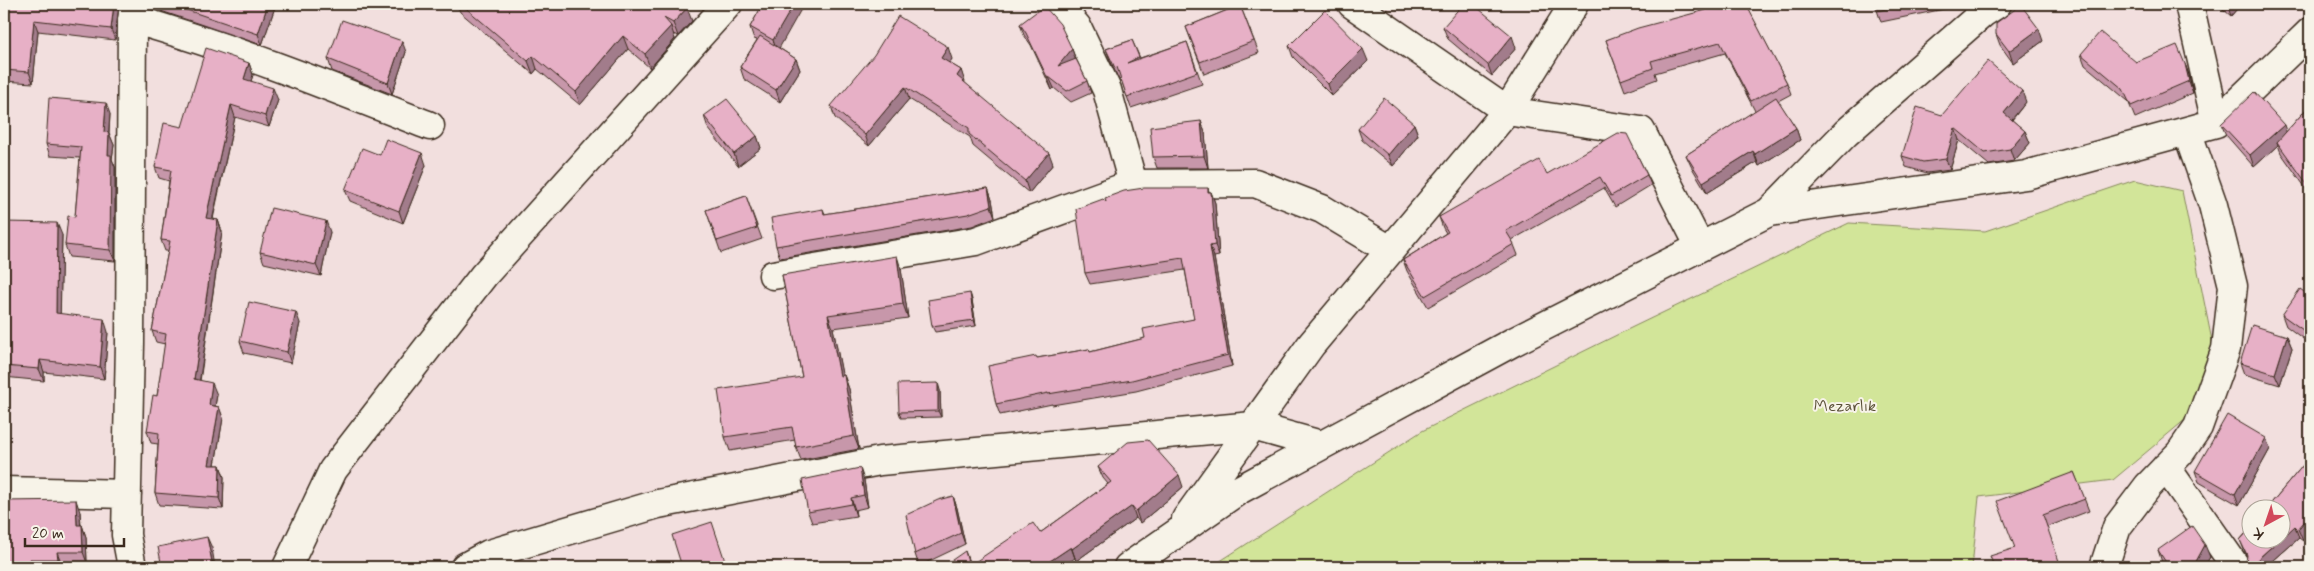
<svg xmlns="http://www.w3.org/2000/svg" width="2314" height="571" font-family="Mynerve,sans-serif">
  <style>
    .green { fill: #d2e599; stroke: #86885c }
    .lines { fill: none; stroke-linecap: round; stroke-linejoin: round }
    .minor-casing { stroke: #3b2a1e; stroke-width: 31 }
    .minor { stroke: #f7f3e8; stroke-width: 28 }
    .wall { fill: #c797aa; stroke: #3b2a1e }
    .shaded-wall { fill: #a27b8b; stroke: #3b2a1e }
    .building { fill: #e7b0c6; stroke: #3b2a1e }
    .labels { text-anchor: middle; stroke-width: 4; stroke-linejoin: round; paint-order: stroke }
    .park-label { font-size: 16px; fill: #594f37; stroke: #f7f3e8 }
  </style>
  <rect width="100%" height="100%" fill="#f2dfde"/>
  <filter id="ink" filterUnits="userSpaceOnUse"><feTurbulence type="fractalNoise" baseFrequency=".02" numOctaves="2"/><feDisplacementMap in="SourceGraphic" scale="10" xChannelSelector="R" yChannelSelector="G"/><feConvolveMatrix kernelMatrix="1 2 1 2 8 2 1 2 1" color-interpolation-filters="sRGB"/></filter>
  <g filter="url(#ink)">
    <path class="green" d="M2135 180 2182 191 2213 346 2192 414 2113 480 1979 497 1972 567H1211L1422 431 1633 327 1849 223 1985 231Z"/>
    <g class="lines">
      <g class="minor-casing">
        <path id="minor" d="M1057 4 1077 27 1107 90 1133 184
          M1352 4 1507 111 1641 131 1700 247
          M2189 4 2216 123
          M132 19C234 48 331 87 430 126
          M1769 212 1846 133 1983 13 1997 4
          M773 275 976 241 1133 184 1255 183 1322 209 1390 250
          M2166 467 2236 567
          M4 491 127 494
          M1186 519 1311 345 1507 111 1574 4
          M132 567 126 535 130 343 132 19 134 4
          M287 567 333 470 484 275 728 4
          M465 567 489 554 658 504 880 461 1253 426 1321 445
          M1128 567 1239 490 1513 342 1769 212 2026 175 2216 123 2310 32
          M2104 567 2117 527 2148 486 2180 453 2198 427 2226 349 2233 286 2213 205 2187 131"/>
      </g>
      <use href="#minor" class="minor"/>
    </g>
    <path class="wall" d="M4 4H119L115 40 38 31 33 83 4 81Z
      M159 4H276L262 45 161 11Z
      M457 4H682L692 21 678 36 673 34 675 39 650 68 628 49 580 105 537 69 533 74 460 12Z
      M763 4 779 48 796 59 800 70 780 102 744 79 740 67 757 40 754 39 750 27Z
      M1704 4H1746L1748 9 1787 83 1791 94 1778 101 1796 128 1800 140 1759 166 1757 162 1707 193 1691 166 1686 155 1755 111 1725 53 1655 73 1657 79 1625 91 1606 40 1706 10Z
      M1875 4H1948L1949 8 1881 22Z
      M2217 4H2241L2231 16Z
      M1240 5 1259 53 1204 74 1186 27Z
      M1020 24 1072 49 1075 60 1087 81 1091 93 1071 102 1054 88 1052 90 1031 45 1024 35Z
      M1443 27 1516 48 1492 76 1448 39Z
      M1996 34 2043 41 2013 63 2000 45Z
      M1132 40 1140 58 1187 42 1202 84 1131 108 1121 79 1119 80 1110 60 1106 49Z
      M1289 46 1368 61 1332 96 1293 57Z
      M406 52 392 94 332 71 328 59Z
      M2081 54 2136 62 2185 64 2189 75 2193 93 2135 118 2128 101 2085 65Z
      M952 59 949 63 961 70 964 82 1053 164 1029 193 973 146 970 137 909 99 869 146 835 118 831 106Z
      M249 63 253 75 251 81 278 100 269 127 235 117 213 219 218 220 222 232 200 381 217 395 215 406 219 407 223 418 215 465H220L224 477 223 509 159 505 155 493 158 444 151 443 147 431 157 396 165 344 156 342 152 331 168 251H165L161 240 169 181 159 178 155 167 182 127Z
      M2026 102 2012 120 2025 131 2030 143 2014 161 1989 165 1959 140 1950 170 1927 173 1906 167 1902 156 1942 115Z
      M2310 105V194L2281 153 2278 145 2254 167 2226 135 2221 124 2286 132Z
      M110 114 109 133 114 145 112 159 115 167V261L69 257 65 245 75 217 80 158 50 156 46 144Z
      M704 116 757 136 761 148 738 166 708 128Z
      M1201 121 1205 133 1208 168H1157L1153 157Z
      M1414 124 1418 135 1393 166 1362 140 1358 129Z
      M380 155 426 165 403 223 350 201 345 190Z
      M1547 174 1647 175 1651 185 1615 207 1604 188 1512 240 1518 255 1428 307 1407 271 1403 260 1446 233 1443 228 1439 217Z
      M988 188 992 200 995 217 972 226 780 258 776 246 823 209 825 214Z
      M1209 192H1211L1215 203 1219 256 1214 257 1232 366 1136 391 1052 405V404L1000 415 996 404 1037 358 1089 349 1090 352 1145 338 1194 319 1185 270 1090 284 1085 273 1106 201Z
      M746 196 762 239 721 253 706 210Z
      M4 222 62 235 60 314 108 332 104 379 44 372V381L4 377Z
      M330 232 321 276 264 263 260 252Z
      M901 269 908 318 833 328 842 375H844L849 389 859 449 801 460 796 447 795 440 730 451 725 437 802 377 782 275Z
      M970 293 972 300 976 326 935 332 932 326Z
      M2310 296V344L2286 326 2282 315Z
      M300 323 291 363 244 353 240 341Z
      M2287 336 2292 348 2280 385 2244 374 2240 363Z
      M940 390 941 417 901 418 899 412Z
      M2270 449 2239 505 2199 482 2195 471Z
      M2310 457V532L2303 541 2299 538 2266 567H2242L2246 562 2247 557 2240 540Z
      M1098 467 1183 487 1140 523 1136 518 1076 561 1075 558 942 567 969 562 970 565 1040 533 1108 484 1103 478Z
      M2074 472 2089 511 2047 527 2015 548Z
      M864 480 868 507 855 510 856 516 812 523 808 512Z
      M953 496 957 508 965 544 919 566 915 554Z
      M4 501 80 512 81 525H82L86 537 87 563 62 564V567H4Z
      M2158 550 2210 557 2204 567H2166L2162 562Z"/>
    <path class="shaded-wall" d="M114 4H119L115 40 111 29Z
      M268 4H276L262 45 258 34Z
      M794 4H804L777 52 773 40Z
      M2234 4H2241L2231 16 2229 10Z
      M687 8 692 21 678 36 673 23Z
      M34 20 38 31 33 83 29 72Z
      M671 26 675 39 650 68 645 54Z
      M2039 29 2043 41 2013 63 2009 51Z
      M623 36 628 49 580 105 576 92Z
      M1512 36 1516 48 1492 76 1488 65Z
      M402 41 406 52 392 94 388 83Z
      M948 47 952 59 945 70 941 58Z
      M1072 49 1076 61 1058 66Z
      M1363 49 1368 61 1332 96 1328 84Z
      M533 56 537 69 533 74 528 61Z
      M796 59 800 70 780 102 776 90Z
      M249 63 253 75 248 90 244 79Z
      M2185 64 2189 75 2193 93 2189 81Z
      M961 70 965 82 961 88 957 76Z
      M1049 77 1054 88 1052 90 1048 79Z
      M905 87 909 99 869 146 865 135Z
      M273 88 278 100 269 127 265 116Z
      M2022 91 2026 102 2008 124 2004 113Z
      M106 103 110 114 108 144 104 132Z
      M231 105 235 117 210 230 206 218Z
      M1201 121 1205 133 1208 168 1204 156Z
      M1414 124 1418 135 1393 166 1388 155Z
      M2284 125 2288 137 2277 142 2278 145 2254 167 2250 155Z
      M1796 128 1800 140 1759 166 1755 154Z
      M1955 128 1959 140 1950 170 1946 159Z
      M2025 131 2030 143 2014 161 2010 149Z
      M109 133 114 145 112 159 115 167V261L110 250 108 155Z
      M757 136 761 148 738 166 734 154Z
      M1753 151 1757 162 1707 193 1703 182Z
      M422 153 426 165 403 223 399 211Z
      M1049 153 1053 164 1029 193 1025 181Z
      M988 188 992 200 995 217 991 206Z
      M1208 188 1211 198V192L1215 203 1219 256 1215 245Z
      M218 220 222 232 198 391 194 379Z
      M326 221 330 232 321 276 316 265Z
      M57 223 62 235 60 326 56 313Z
      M1210 246 1214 257 1232 366 1228 355Z
      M897 256 901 269 908 318 903 304Z
      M970 293 972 300 976 326 974 320Z
      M296 312 300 323 291 363 287 352Z
      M828 315 833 328 845 389 840 376Z
      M104 319 108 332 104 379 100 367Z
      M2287 336 2292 348 2280 385 2275 374Z
      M40 360 44 372V381L39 369Z
      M844 375 849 389 859 449 854 436Z
      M212 383 217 395 213 417 209 405Z
      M938 383 940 390 941 417 938 411Z
      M219 407 223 418 213 476 209 465Z
      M2266 438 2270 449 2239 505 2235 494Z
      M220 465 224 477 223 509 219 498Z
      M860 468 864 480 868 507 864 495Z
      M1179 475 1183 487 1140 523 1136 511Z
      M953 496 957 508 965 544 961 533Z
      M851 498 855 510 856 516 852 504Z
      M76 500 80 512 81 536 77 525Z
      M1132 506 1136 518 1076 561 1072 549Z
      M2310 515V532L2303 541 2298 529Z
      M82 525 86 537 87 563 83 552Z
      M2295 526 2299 538 2266 567H2249Z
      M207 537 212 548 215 567H213Z
      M2205 545 2210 557 2204 567H2193Z
      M1071 547 1075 558 1062 567H1041Z
      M965 551 969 562 970 567H969Z
      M57 552 62 564V567H61L58 559Z
      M30 559 33 567H30Z"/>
    <path class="building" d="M4 4H114L111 29 34 20 29 72 4 70Z
      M169 4H268L258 34Z
      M461 4H682L687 8 673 23 664 18 671 26 645 54 623 36 576 92 533 56 528 61Z
      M763 4H794L773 40 750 27Z
      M1463 4H1473L1512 36 1488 65 1443 27Z
      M1704 4H1746L1787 83 1751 101 1720 42 1651 61 1653 68 1621 80 1606 40 1638 28 1706 10Z
      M1875 4H1909L1877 11Z
      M2222 4H2234L2229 10Z
      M1240 5 1254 41 1200 62 1186 27Z
      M2021 5 2039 29 2009 51 1996 34V23Z
      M1044 6 1060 24 1072 49 1058 66 1076 59 1087 81 1067 91 1049 77 1048 79 1026 33 1020 24Z
      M1325 10 1363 49 1328 84 1289 46Z
      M898 16 948 47 941 58 961 70 957 76 1049 153 1025 181 969 134V128L905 87 865 135 831 106 874 55Z
      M342 20 402 41 388 83 328 59Z
      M2100 32 2136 62 2177 45 2185 64 2189 81 2131 106 2123 89 2081 54Z
      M760 36 796 59 776 90 740 67Z
      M1132 40 1139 57 1127 63 1187 42 1197 72 1127 97 1117 67 1115 68 1106 49Z
      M206 48 249 63 244 79 273 88 265 116 231 105 206 218 218 220 194 379 212 383 209 405 219 407 209 465H220L219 498 155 493 159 433 147 431 153 395 157 396 166 334 152 331 170 241 161 240 171 170 155 167 164 123 182 127Z
      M1988 61 2022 91 2004 113 2025 131 2010 149 1985 153 1955 128 1946 159 1923 162 1902 156 1917 107 1942 115Z
      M2254 92 2284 125 2250 155 2221 124Z
      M1776 97 1796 128 1755 154 1753 151 1703 182 1686 155Z
      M49 98 106 103 104 132 109 133 108 155H111L110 250 65 245 68 216 75 217 81 147 46 144Z
      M1384 98 1414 124 1388 155 1358 129Z
      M727 99 757 136 734 154 704 116Z
      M2310 105V184L2308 185 2277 142Z
      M1201 121 1204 156 1153 157 1150 127Z
      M1618 133 1627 134 1647 175 1611 196 1600 177 1506 231 1514 244 1425 296 1403 260 1448 232 1439 217 1539 160 1547 174Z
      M386 139 422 153 399 211 345 190 362 148 380 155Z
      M988 188 991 206 968 214 776 246 771 218 823 209 824 214Z
      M1144 188H1208V192H1211L1215 245 1210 246 1228 355 1132 380 1048 394V393L996 404 988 366 1036 356 1037 358 1089 349 1090 352 1145 338 1143 329 1194 319 1183 258 1085 273 1076 209 1103 199 1106 202 1105 198 1124 191Z
      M746 196 757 228 717 241 706 210Z
      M271 208 326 221 316 265 260 252Z
      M4 222 57 223 56 313 104 319 100 367 40 360 39 369 4 366Z
      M897 256 903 304 828 315 840 376 844 375 854 436 796 447 792 427 725 437 718 390 802 377 782 275Z
      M2300 289 2310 296V335L2282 315Z
      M970 293 974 320 932 326 928 300Z
      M249 302 296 312 287 352 240 341Z
      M2252 325 2287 336 2275 374 2240 363Z
      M938 383V411L899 412 898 384Z
      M2227 415 2266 438 2235 494 2195 471Z
      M1148 440 1179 475 1136 511 1132 506 1072 549 1071 547 1041 567H942L965 551 969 566 1033 523 1040 533 1111 482 1098 467 1128 442Z
      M2310 457V515L2298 529 2295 526 2282 538V508H2267Z
      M860 468 864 495 851 498 852 504 808 512 802 480Z
      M2074 472 2085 499 2043 515 2061 567H1994L1990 556 2015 548 1997 501Z
      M953 496 961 533 915 554 906 515 938 500Z
      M76 500 77 525H82L83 552H57L58 559H30V566L4 567V501Z
      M712 522 727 567H682L672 535Z
      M2192 526 2205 545 2193 567H2169L2158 550Z
      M2252 527V538H2281L2249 567H2242L2246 562 2247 555 2240 540Z
      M207 537 213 567H162L158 547Z"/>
  </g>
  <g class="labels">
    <g class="park-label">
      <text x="1845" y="411">Mezarlık</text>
    </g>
  </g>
  <rect width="2314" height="571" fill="none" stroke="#f7f3e8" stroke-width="20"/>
  <rect x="10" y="10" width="2294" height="551" fill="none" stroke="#3b2a1e" stroke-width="2" filter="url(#ink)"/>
  <g transform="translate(2266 524) rotate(220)"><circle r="24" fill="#f7f3e8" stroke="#aca397"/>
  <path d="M0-4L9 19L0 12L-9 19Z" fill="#d1495b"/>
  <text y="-8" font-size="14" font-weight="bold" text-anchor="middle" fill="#3b2a1e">K</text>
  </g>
  <path d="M25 538v8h99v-8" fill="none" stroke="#3b2a1e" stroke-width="2.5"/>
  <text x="32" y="538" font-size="15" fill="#3b2a1e" stroke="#f7f3e8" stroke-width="4" paint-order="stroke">20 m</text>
</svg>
